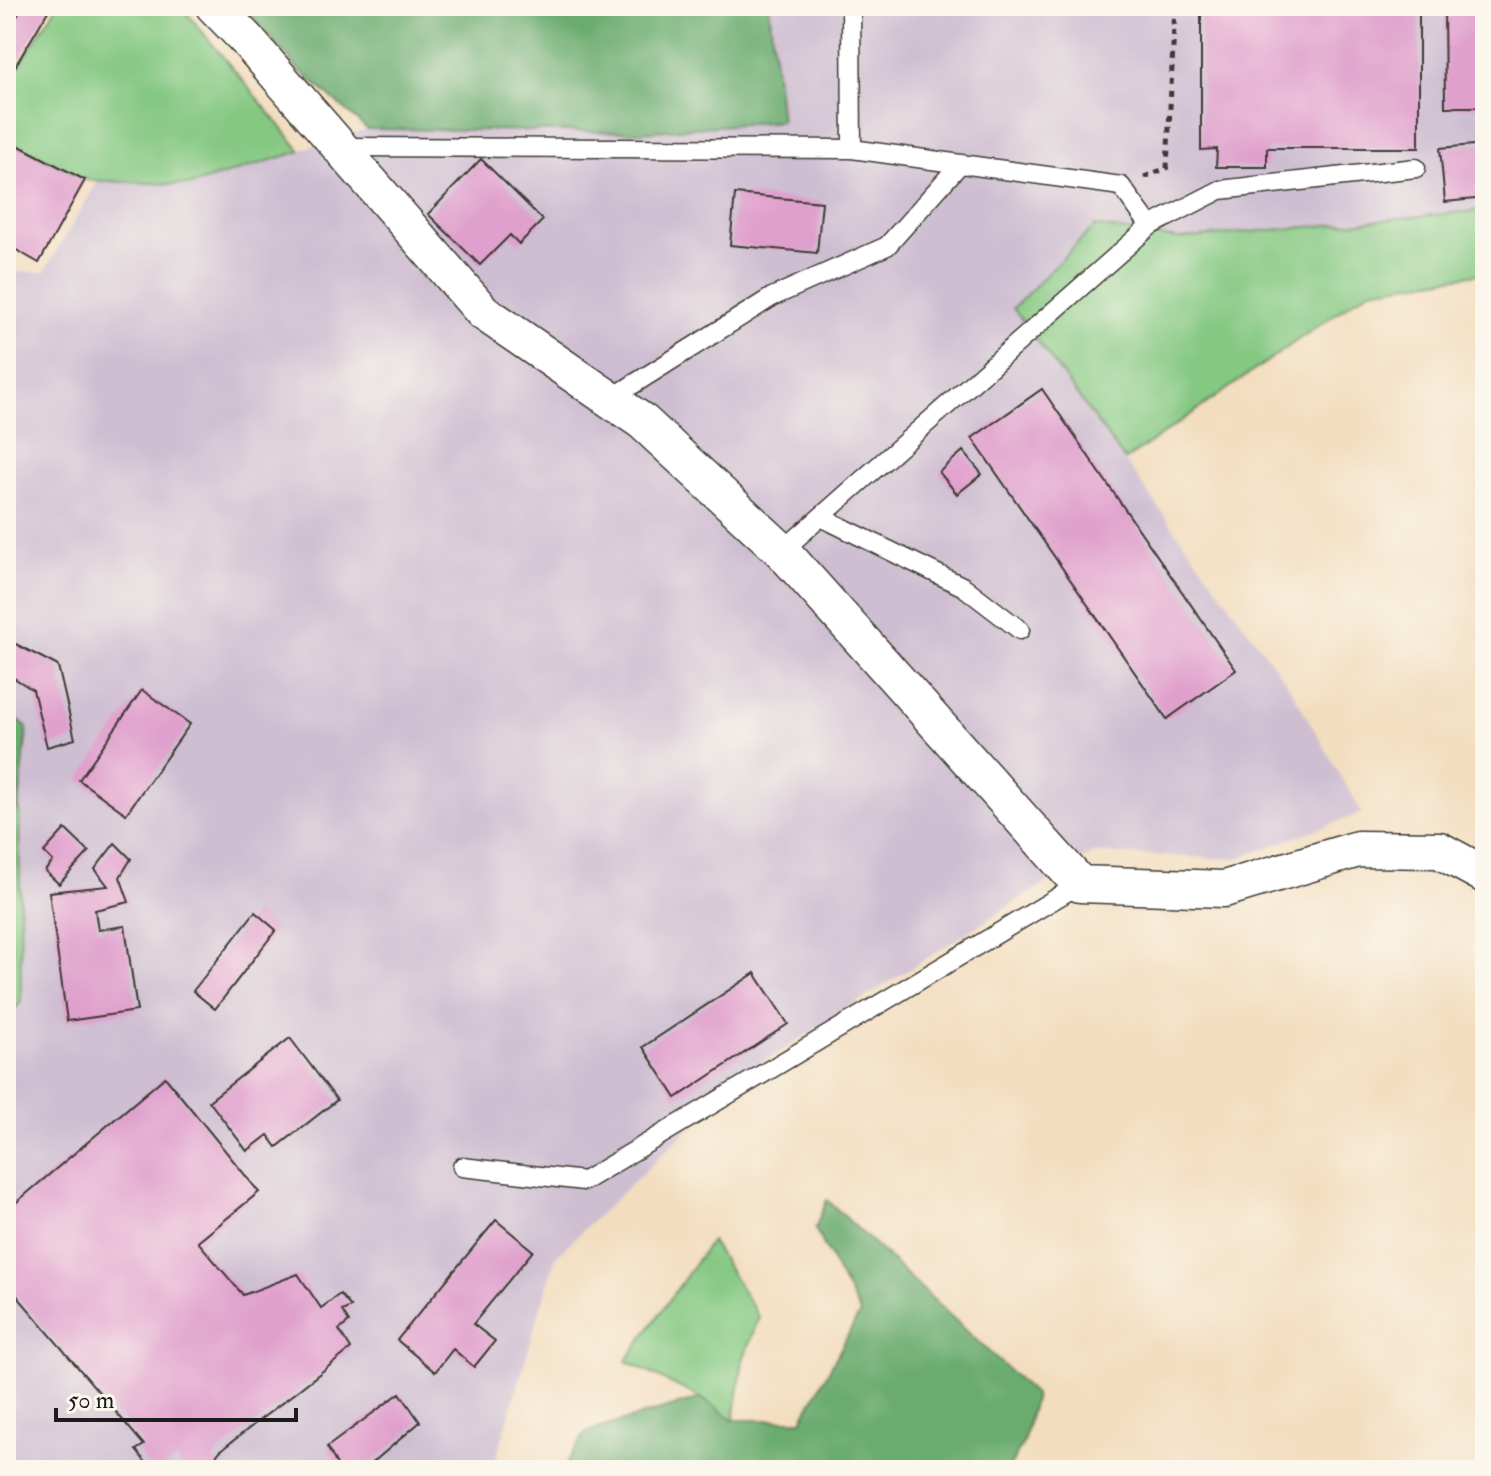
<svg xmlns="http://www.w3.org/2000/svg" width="1491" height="1476" font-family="'IM FELL Double Pica',serif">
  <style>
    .industrial { fill: #cebed1 }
    .green { fill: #84c882; stroke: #50724f; stroke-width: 2 }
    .forest { fill: #6bac70; stroke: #446446; stroke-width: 2 }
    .building { fill: #e0a0cd }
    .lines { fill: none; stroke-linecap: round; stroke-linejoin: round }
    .lane-casing { stroke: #3c3934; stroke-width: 21 }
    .street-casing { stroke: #3c3934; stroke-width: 39 }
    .path { stroke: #3c3934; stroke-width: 5; stroke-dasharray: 6 6; stroke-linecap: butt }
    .lane { stroke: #fff; stroke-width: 18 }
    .street { stroke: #fff; stroke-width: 36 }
  </style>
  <rect width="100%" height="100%" fill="#fbf7ec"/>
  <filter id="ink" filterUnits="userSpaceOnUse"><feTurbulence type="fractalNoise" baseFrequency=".0125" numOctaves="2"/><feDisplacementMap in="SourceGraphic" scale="16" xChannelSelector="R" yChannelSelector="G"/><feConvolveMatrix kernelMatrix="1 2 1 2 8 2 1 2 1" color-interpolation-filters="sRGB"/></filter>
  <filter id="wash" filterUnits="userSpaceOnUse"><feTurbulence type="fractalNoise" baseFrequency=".006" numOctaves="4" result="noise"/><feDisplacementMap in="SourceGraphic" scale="32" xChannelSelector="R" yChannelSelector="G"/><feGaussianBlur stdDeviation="1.8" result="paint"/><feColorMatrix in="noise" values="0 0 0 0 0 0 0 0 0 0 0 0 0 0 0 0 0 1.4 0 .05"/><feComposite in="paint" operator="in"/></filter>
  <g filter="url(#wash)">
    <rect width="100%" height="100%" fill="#f3ddbf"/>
    <path class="industrial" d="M769 6H1485V210L1178 239 1095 226 1013 307 1291 689 1362 813 1236 859 1092 853 748 1072 556 1256 493 1470H6V1019L21 1002 19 805 27 728 6 710V272H44L101 176 191 185 367 129 642 132 780 121Z"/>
    <path class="green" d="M57 6H181L301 151 191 185 85 180 6 139V85Z
      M1485 210V273L1370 290 1125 460 1013 308 1095 226 1178 239Z
      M19 805 21 1002 6 1019V821Z
      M711 1241 759 1317 743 1360 734 1420 701 1398 626 1361Z"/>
    <path class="forest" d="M243 6H769L781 121 642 132 367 129 299 70Z
      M6 710 27 728 19 805 6 821Z
      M827 1200 1035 1395 1023 1443 1008 1470H562L586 1432 701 1398 734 1420H802L860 1313 815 1229Z"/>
    <g id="blocks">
      <path class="building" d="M6 6H14L6 22Z
        M23 6H51L6 82V35Z
        M1201 6H1419V148H1267V167H1216L1217 149 1201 150Z
        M1444 6H1485V107H1445Z
        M6 139 85 180 39 263 6 244Z
        M1485 144V198L1445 202 1440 148Z
        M481 159 543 220 519 244 510 235 480 265 428 214Z
        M735 194 822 202 817 253 730 245Z
        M1042 389 1236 670 1167 719 972 438Z
        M963 451 982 474 957 494 939 472Z
        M6 639 58 666 75 739 47 747 33 690 6 673Z
        M142 690 190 724 126 814 79 780Z
        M65 829 89 852 59 884 45 871 53 861 44 852Z
        M115 843 131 859 120 877 129 902 95 910 98 930 125 926 137 1011 67 1021 49 892 108 886 95 869Z
        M255 912 276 930 215 1009 193 991Z
        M755 973 788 1024 676 1098 643 1047Z
        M290 1038 337 1100 277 1147 268 1135 247 1151 209 1101Z
        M165 1077 259 1192 198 1242 243 1295 298 1274 321 1308 340 1294 351 1307 342 1311 349 1322 339 1330 351 1349 220 1451 214 1459 219 1470H184L176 1458 160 1470H152L136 1450 144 1445 6 1283V1211Z
        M496 1220 533 1251 473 1324 495 1341 474 1367 453 1349 435 1372 397 1340Z
        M400 1393 420 1422 364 1470H340L327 1447Z"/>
    </g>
  </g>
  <g filter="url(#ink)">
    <use href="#blocks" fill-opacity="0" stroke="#3c3934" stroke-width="2"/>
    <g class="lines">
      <defs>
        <path id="lane" d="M851 6 852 149
          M342 147 852 149 1121 186 1150 226 782 551
          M1150 226 1220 190 1416 168
          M610 399 772 297 887 246 960 164
          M821 517 964 587 1020 630
          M462 1167 584 1181 1080 884"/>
        <path id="street" d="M214 6 246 39 483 312 643 422 782 551 1080 884 1224 889 1358 849 1439 850 1485 875"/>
      </defs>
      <use href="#lane" class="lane-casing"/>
      <use href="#street" class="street-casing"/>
      <path class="path" d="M1144 177 1167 168 1175 6"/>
      <use href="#lane" class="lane"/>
      <use href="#street" class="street"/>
    </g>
  </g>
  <rect width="1491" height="1476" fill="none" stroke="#fbf7ec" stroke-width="32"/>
  <path d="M56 1408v12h240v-12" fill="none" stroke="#1c1c1c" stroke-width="4"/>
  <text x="68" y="1408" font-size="24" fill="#1c1c1c" stroke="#fbf7ec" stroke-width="6" paint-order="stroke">50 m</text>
</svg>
